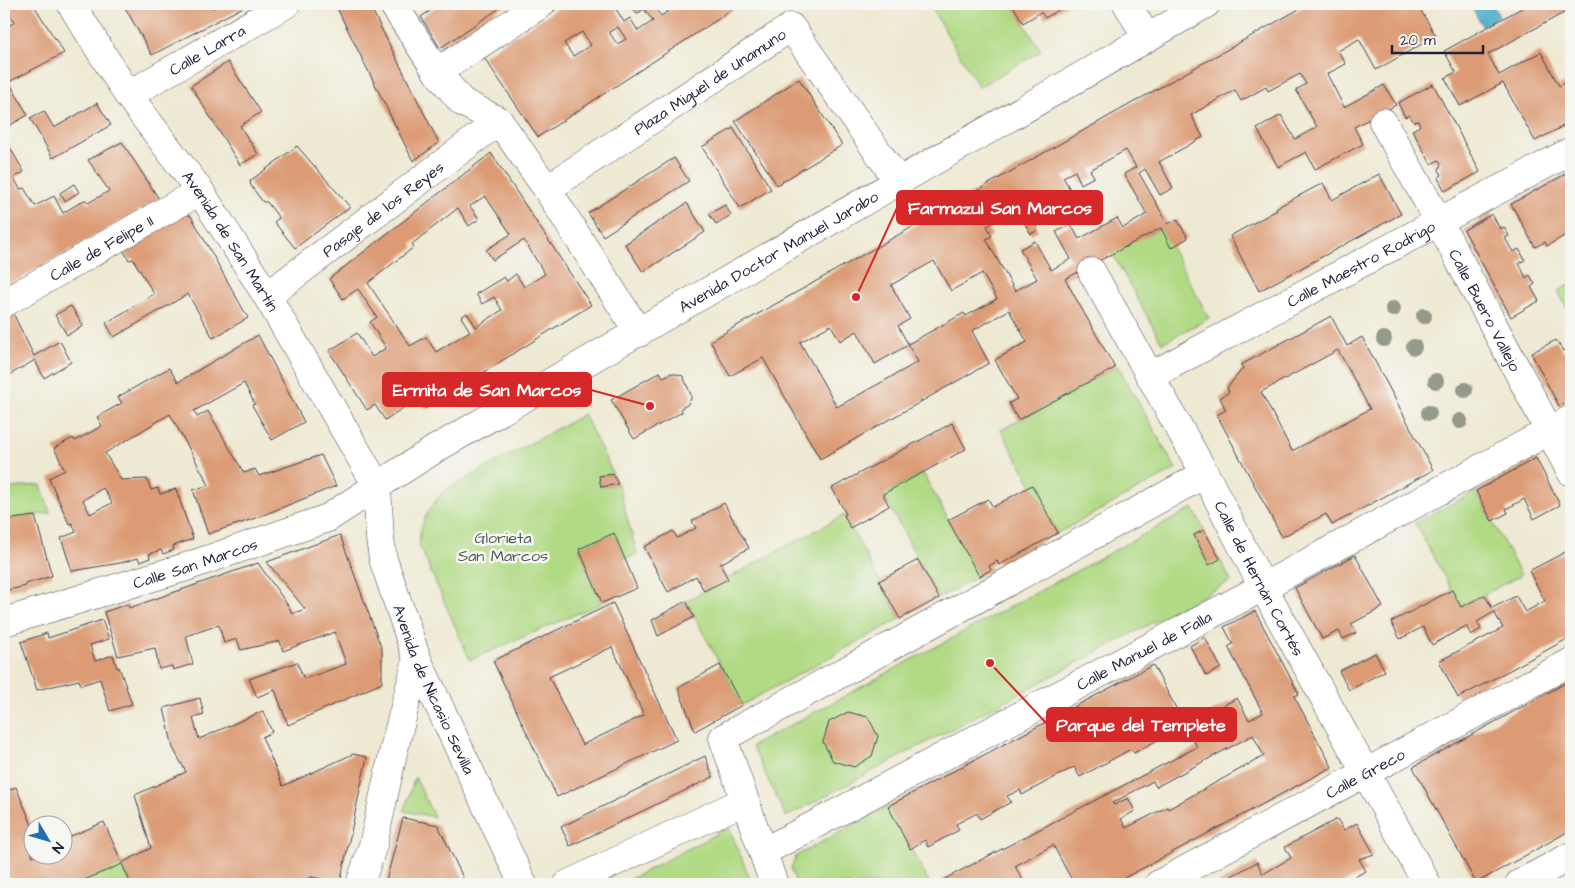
<svg xmlns="http://www.w3.org/2000/svg" width="1575" height="888" font-family="'Architects Daughter',sans-serif">
  <style>
    .green { fill: #b1da85; stroke: #6a7e60 }
    .water { fill: #48acc8; stroke: #356782 }
    .building { fill: #dc9b74; fill-rule: evenodd }
    .lines { fill: none; stroke-linecap: round; stroke-linejoin: round }
    .street-casing { stroke: #414052; stroke-width: 29 }
    .secondary-casing { stroke: #414052; stroke-width: 29 }
    .street { stroke: #fff; stroke-width: 28 }
    .secondary { stroke: #fff; stroke-width: 28 }
    .tree { fill: #959a8b }
    .labels { text-anchor: middle; stroke-width: 5; stroke-linejoin: round; paint-order: stroke }
    .street-label { font-size: 16px; fill: #22223b; stroke: #f6f6f2 }
    .park-label { font-size: 16px; fill: #4d5951; stroke: #f6f6f2 }
    .leader { fill: none; stroke: #d62828; stroke-width: 2 }
    .callout-dot { fill: #d62828; stroke: #f6f6f2; stroke-width: 2 }
    .callout { fill: #d62828; stroke: #d62828; stroke-width: 2 }
    .callout-label { font-size: 18px; text-anchor: middle; font-weight: bold; fill: #fff }
  </style>
  <rect width="100%" height="100%" fill="#f6f6f2"/>
  <filter id="ink" filterUnits="userSpaceOnUse"><feTurbulence type="fractalNoise" baseFrequency=".02" numOctaves="2"/><feDisplacementMap in="SourceGraphic" scale="10" xChannelSelector="R" yChannelSelector="G"/><feConvolveMatrix kernelMatrix="1 2 1 2 8 2 1 2 1" color-interpolation-filters="sRGB"/></filter>
  <filter id="wash" filterUnits="userSpaceOnUse"><feTurbulence type="fractalNoise" baseFrequency=".0096" numOctaves="4" result="noise"/><feDisplacementMap in="SourceGraphic" scale="20" xChannelSelector="R" yChannelSelector="G"/><feGaussianBlur stdDeviation="1.12" result="paint"/><feColorMatrix in="noise" values="0 0 0 0 0 0 0 0 0 0 0 0 0 0 0 0 0 1.4 0 .05"/><feComposite in="paint" operator="in"/></filter>
  <g filter="url(#wash)">
    <rect width="100%" height="100%" fill="#eee9d2"/>
    <path class="green" d="M929 4H1012L1041 51 979 87Z
      M1161 228 1209 318 1162 343 1112 253Z
      M1571 284V315L1558 291Z
      M1118 366 1176 469 1058 533 1001 430Z
      M584 414 613 474 599 476 601 487 618 484 637 554 625 559 614 534 579 548 602 603 470 660 420 547C416 527 432 502 447 489Z
      M923 473 979 576 939 598 883 494Z
      M36 485H41L50 513 4 520V489Z
      M1476 491 1521 575 1461 607 1415 523Z
      M1193 508 1204 530 1194 536 1209 564 1220 559 1231 581 786 817 752 746Z
      M844 515 900 619 742 705 686 601Z
      M415 777 434 817 404 811Z
      M888 806 930 884H796L791 868 796 856Z
      M729 827 752 884H621Z
      M122 864 131 884H75Z"/>
    <path class="water" d="M1470 4H1492L1499 16 1482 26Z"/>
    <g id="blocks">
      <path class="building" d="M4 4H33L64 53 9 82 28 115 5 128 4 125V28L15 22 6 9 4 11Z
        M123 4H209L212 8 219 4H249L152 55Z
        M335 4H369L439 143 413 161Z
        M440 4H506L440 48 421 17Z
        M564 4H624L616 9 624 22 630 18 638 31 653 21 644 9 637 14 630 4H652L661 16 679 4H741L538 137 483 56ZM618 27 626 39 617 44 609 32ZM582 32 591 45 573 56 564 43Z
        M1012 4H1069L1045 18 1041 12 1023 23Z
        M1308 4H1417L1436 36 1376 70 1359 39 1338 51 1346 64 1327 74 1344 107 1384 85 1396 105 1354 127 1363 144 1315 169 1306 152 1278 167 1257 129 1281 115 1295 139 1317 127 1296 90 1306 84 1300 74 1268 91 1266 87 1241 101 1235 90 1191 115 1203 137 1159 162 1173 188 1160 195 1145 169 1139 173 1168 224 1177 219 1188 238 1171 248 1161 228 1065 279 1115 368 1018 420 1009 403 1017 399 995 360 1027 342 1009 310 972 331 989 363 820 459 763 358 730 376 710 341ZM1126 150 1136 167 1124 174 1147 214 1123 228 1117 218 1079 239 1071 224 1056 232 1071 259 1051 270 1035 241 1020 249 1037 279 1015 291 986 239 992 236 987 226 1011 213 1016 222 1022 219 1031 234 1038 230 1034 222 1062 207 1066 215 1077 210 1068 193 1071 191 1063 177 1075 171 1081 184 1094 177 1090 170ZM934 261 951 291 982 273 997 299 966 316 964 313 908 344 898 326 910 319 891 285ZM831 325 840 341 857 331 875 364 908 345 918 362 837 407 800 342Z
        M1529 4H1571V9L1488 54 1499 75 1541 52 1559 86 1571 79V122L1535 141 1503 83 1460 106 1445 78 1456 72 1444 51Z
        M228 62 261 112 240 126 258 154 240 165 191 86Z
        M799 79 842 145 777 185 735 121Z
        M1433 84 1480 172 1445 191 1438 178 1442 175 1439 170 1441 164 1439 160 1431 164 1412 130 1420 126 1418 121 1414 122 1409 115 1405 117 1398 103Z
        M97 103 111 125 53 158 30 118 44 111 54 128Z
        M733 128 771 189 740 208 702 147Z
        M122 142 159 199 4 288V244L7 242 4 236V146L8 144 24 172 14 178 20 189 24 188 35 206 54 196 63 213 84 200H86L88 203 109 191 88 160Z
        M297 146 350 207 295 248 274 222 279 218 267 202H263L251 186 250 181Z
        M491 153 591 305 425 409 418 398 385 420 375 405 367 410 329 351 357 333 372 357 386 348 370 322 377 317 358 289 343 299 329 279ZM485 196 511 234 486 250 493 260 524 240 545 274 524 287 516 274 507 281 504 277 476 294 482 304 494 297 502 310 476 327 467 313 461 317 470 331 436 352 426 337 410 346 368 283 414 247 412 244 458 208 469 226 479 219 470 206Z
        M674 158 689 181 603 236 588 213Z
        M1571 171V232L1547 246 1545 242 1535 247 1511 204Z
        M1379 174 1401 214 1259 291 1230 236 1277 210 1276 208 1323 183 1332 200Z
        M74 184 79 192 65 201 60 193Z
        M687 203 705 232 643 272 625 244Z
        M725 205 731 215 716 224 709 214Z
        M182 213 191 216 248 318 213 338 188 294 114 337 106 323 154 294 133 259 129 260 122 248Z
        M1492 214 1500 229 1504 227 1509 236 1505 238 1513 252 1519 249 1525 260 1519 263 1526 278 1530 275 1535 284 1531 287 1539 301 1511 317 1464 230Z
        M71 306 83 326 67 335 55 315Z
        M12 311 34 356 60 341 71 362 44 378 35 360 4 378V315Z
        M1331 316 1347 346 1362 337 1433 470 1332 525 1326 514 1282 537 1217 415 1226 410 1220 398 1229 392 1227 388 1243 368 1241 365ZM1338 350 1370 409 1292 451 1261 392Z
        M258 335 304 422 272 440 252 405 255 404 244 383 194 411 197 417 208 411 244 473 255 469 259 476 321 455 336 486 253 519 208 534 193 490 209 485 170 414 105 453 121 480 147 479 151 490 158 488 160 494 176 489 193 539 173 546 174 550 163 554 161 550 149 554 150 558 140 562 138 558 120 563 72 571 61 538 76 532 72 523 69 524 49 478 65 470 54 448 73 438 75 441 102 426 97 417 122 403 118 397 169 368 178 382ZM103 488 112 503 90 514 83 500Z
        M1556 340 1563 351 1571 347V399L1559 406 1531 353Z
        M660 372 663 377 672 373 683 376 691 395V399L687 405 681 408 682 412 634 439 611 400Z
        M952 423 966 449 883 494 889 506 850 528 844 515 846 514 832 488Z
        M1536 458 1560 505 1534 519 1524 499 1506 509 1508 513 1492 521 1476 491Z
        M613 474 618 484 601 487 599 476Z
        M1032 485 1058 533 999 565 997 561 989 566 991 570 979 576 948 520 988 499 993 507Z
        M724 503 749 548 720 564 728 579 704 591 696 576 668 592 644 547 673 531 677 538 696 528 692 521Z
        M35 516 52 576 26 584V586L4 591V520Z
        M1204 530 1220 559 1209 565 1194 535Z
        M614 533 637 588 602 603 579 549Z
        M340 535 382 650V683L288 725 275 690 257 697 249 679 297 662 304 679 346 664 335 632 283 651 280 641 241 650 237 639 224 643 219 625 186 636 193 664 173 670 172 666 159 669 155 648 118 656 104 612 128 604 129 608 258 563 289 607 292 614 305 609 267 562Z
        M1571 549V637L1458 698 1439 661 1503 628 1494 612 1477 622 1481 629 1471 635 1466 626 1432 645 1423 627 1400 639 1391 622 1452 590 1461 607 1485 595 1492 608 1516 596 1525 612 1545 601 1529 571Z
        M1355 555 1383 607 1351 624 1356 633 1343 639 1339 631 1322 639 1295 588Z
        M918 560 939 598 900 619 879 581Z
        M686 601 694 617 658 636 652 620Z
        M613 603 677 740 557 797 493 661ZM612 647 644 715 582 745 549 677Z
        M1255 611 1299 694 1294 696 1332 767 1113 884H1074L1053 845 1015 866 1025 884H983L981 880 973 884H935L1197 747 1185 726 1237 698 1249 720 1263 713 1228 647 1233 644 1224 627ZM1253 735 1264 756 1168 809 1167 807 1126 828 1121 819 1135 811 1128 798 1114 805 1112 803 1153 781 1156 787Z
        M102 620 109 639 90 645 95 661 113 655 117 668 119 667 132 704 110 711 100 679 81 685 79 680 37 690 21 642 47 633 48 638Z
        M1205 637 1221 668 1206 676 1190 646Z
        M1375 653 1385 671 1349 690 1339 671Z
        M720 665 742 705 695 731 678 688Z
        M1153 665 1185 725 1134 753 1131 749 1080 777 1074 767 1022 795 1020 790 1007 796 1011 802 980 819 977 813 956 824 959 830 928 847 925 840 910 849 888 806Z
        M1571 680V830L1476 883 1413 767Z
        M200 698 204 715 193 718 199 739 263 711 272 732 262 737 283 786 353 754 367 757 340 883 312 877 296 884H131L122 864 75 884H4V792L16 787 32 825V856H62V840L104 822 122 863 151 848 135 795 186 772 173 748 164 708Z
        M848 712 868 717 878 736 872 756 854 767 833 761 823 742 829 722Z
        M705 756 713 777 570 846 561 827Z
        M403 818 438 825 466 884H385Z
        M1337 819 1344 830 1357 823 1374 854 1359 859 1366 871 1341 884H1217L1257 862 1263 874 1291 858 1285 847Z"/>
    </g>
  </g>
  <g filter="url(#ink)">
    <use href="#blocks" fill-opacity="0" stroke="#414052" stroke-width="1"/>
    <g class="lines">
      <defs>
        <g id="street">
          <path d="M393 4 437 72 462 102 499 121 547 189 639 333"/>
          <path d="M1127 4 1147 38"/>
          <path d="M437 72 541 4"/>
          <path id="s1" d="M128 95 286 4"/>
          <path id="s2" d="M1383 122 1439 222 1571 472"/>
          <path id="s3" d="M547 189 791 27 898 181"/>
          <path id="s4" d="M1092 272 1205 474 1263 587 1427 884"/>
          <path id="s5" d="M267 296 499 121"/>
          <path id="s6" d="M4 303 200 191"/>
          <path id="s7" d="M1150 376 1571 151"/>
          <path id="s8" d="M4 622 186 567 328 518 377 486"/>
          <path id="s9" d="M763 852 1263 587 1571 419"/>
          <path d="M360 884 373 845 394 749 417 659"/>
          <path d="M568 884 744 801"/>
          <path d="M774 884 723 738 1205 474"/>
          <path id="s10" d="M1159 884 1571 662"/>
          <path d="M1519 884 1571 856"/>
        </g>
        <g id="secondary">
          <path id="s11" d="M71 4 128 95 200 191 267 296 377 486 380 539 383 559 417 659 523 884"/>
          <path id="s12" d="M377 486 437 448 1206 4"/>
        </g>
      </defs>
      <use href="#street" class="street-casing"/>
      <use href="#secondary" class="secondary-casing"/>
      <use href="#street" class="street"/>
      <use href="#secondary" class="secondary"/>
    </g>
    <g class="tree">
      <circle cx="1393" cy="309" r="8"/>
      <circle cx="1424" cy="316" r="8"/>
      <circle cx="1384" cy="339" r="8"/>
      <circle cx="1414" cy="347" r="8"/>
      <circle cx="1436" cy="381" r="8"/>
      <circle cx="1465" cy="390" r="8"/>
      <circle cx="1429" cy="413" r="8"/>
      <circle cx="1460" cy="421" r="8"/>
    </g>
  </g>
  <g class="labels">
    <g class="street-label">
      <text dy="6" stroke="none"><textPath href="#s1" startOffset="91">Calle Larra</textPath></text>
      <text dy="6" stroke="none"><textPath href="#s3" startOffset="195">Plaza Miguel de Unamuno</textPath></text>
      <text dy="6" stroke="none"><textPath href="#s5" startOffset="145">Pasaje de los Reyes</textPath></text>
      <text dy="6" stroke="none"><textPath href="#s11" startOffset="286">Avenida de San Martín</textPath></text>
      <text dy="6" stroke="none"><textPath href="#s6" startOffset="112">Calle de Felipe II</textPath></text>
      <text dy="6" stroke="none"><textPath href="#s12" startOffset="465">Avenida Doctor Manuel Jarabo</textPath></text>
      <text dy="6" stroke="none"><textPath href="#s7" startOffset="239">Calle Maestro Rodrigo</textPath></text>
      <text dy="6" stroke="none"><textPath href="#s2" startOffset="214">Calle Buero Vallejo</textPath></text>
      <text dy="6" stroke="none"><textPath href="#s8" startOffset="200">Calle San Marcos</textPath></text>
      <text dy="6" stroke="none"><textPath href="#s4" startOffset="349">Calle de Hernán Cortés</textPath></text>
      <text dy="6" stroke="none"><textPath href="#s9" startOffset="431">Calle Manuel de Falla</textPath></text>
      <text dy="6" stroke="none"><textPath href="#s11" startOffset="785">Avenida de Nicasio Sevilla</textPath></text>
      <text dy="6" stroke="none"><textPath href="#s10" startOffset="234">Calle Greco</textPath></text>
    </g>
    <g class="park-label">
      <text x="503" y="543">Glorieta<tspan x="503" dy="18">San Marcos</tspan></text>
    </g>
  </g>
  <path class="leader" d="M856 297L897 208M650 406L591 390M990 663L1047 724"/>
  <g class="callout-dot">
    <circle cx="856" cy="297" r="5"/>
    <circle cx="650" cy="406" r="5"/>
    <circle cx="990" cy="663" r="5"/>
  </g>
  <g class="callout">
    <rect x="897" y="191" width="205" height="33" rx="5"/>
    <rect x="383" y="373" width="208" height="33" rx="5"/>
    <rect x="1047" y="708" width="189" height="33" rx="5"/>
  </g>
  <g class="callout-label">
    <text x="1000" y="214">Farmazul San Marcos</text>
    <text x="487" y="396">Ermita de San Marcos</text>
    <text x="1141" y="731">Parque del Templete</text>
  </g>
  <rect width="1575" height="888" fill="none" stroke="#f6f6f2" stroke-width="20"/>
  <g transform="translate(48 840) rotate(128)"><circle r="24" fill="#f6f6f2" stroke="#a1a1a9"/>
  <path d="M0-4L9 19L0 12L-9 19Z" fill="#1f6fb2"/>
  <text y="-8" font-size="14" font-weight="bold" text-anchor="middle" fill="#22223b">N</text>
  </g>
  <path d="M1392 45v8h91v-8" fill="none" stroke="#22223b" stroke-width="2.5"/>
  <text x="1400" y="45" font-size="15" fill="#22223b" stroke="#f6f6f2" stroke-width="4" paint-order="stroke">20 m</text>
</svg>
